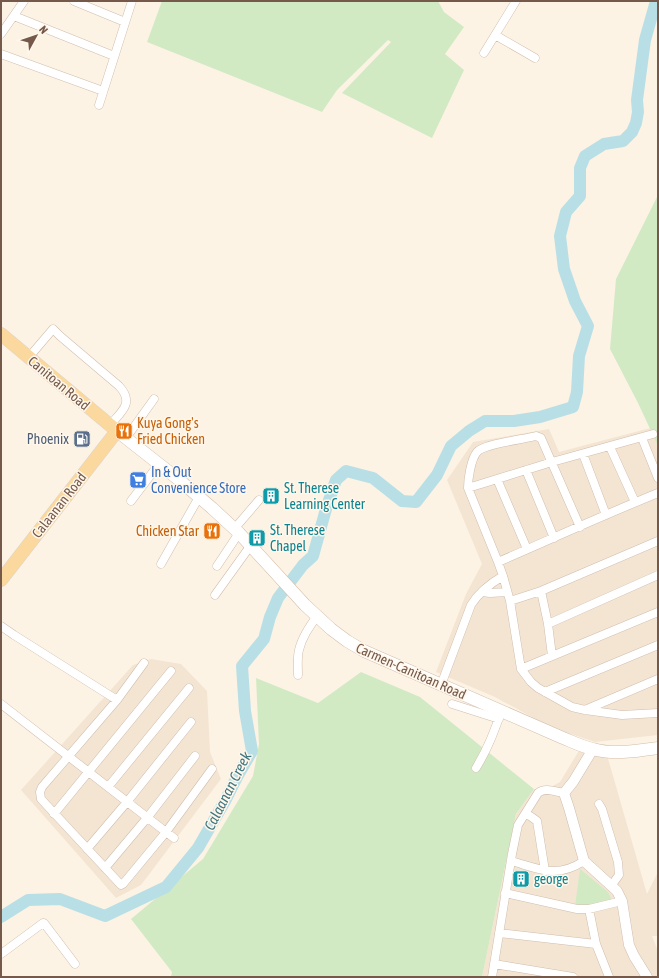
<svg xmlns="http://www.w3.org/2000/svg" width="659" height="978" font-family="'Asap Condensed',sans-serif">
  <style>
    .residential { fill: #f4e5d3 }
    .green { fill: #d2eac3 }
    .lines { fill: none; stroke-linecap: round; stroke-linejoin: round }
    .river { stroke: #b9dfe6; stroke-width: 12 }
    .minor-casing { stroke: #d0bdae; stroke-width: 9 }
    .tertiary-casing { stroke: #d0bdae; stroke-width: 11 }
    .secondary-casing { stroke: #d3bdab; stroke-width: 13 }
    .primary-casing { stroke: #dbd4d0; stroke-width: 14 }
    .minor { stroke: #fff; stroke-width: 8 }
    .tertiary { stroke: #fff; stroke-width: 10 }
    .secondary { stroke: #fff; stroke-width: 12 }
    .primary { stroke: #fbd89d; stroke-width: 13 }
    .labels { text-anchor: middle; stroke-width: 3; stroke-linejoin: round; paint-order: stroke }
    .street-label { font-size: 14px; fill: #75594a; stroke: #fff7eb }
    .food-label { font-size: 14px; fill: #c56008; stroke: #fff7eb; text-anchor: start }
    .service-label { font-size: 14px; fill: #4e5e75; stroke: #fff7eb; text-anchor: end }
    .shop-label { font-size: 14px; fill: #366cbe; stroke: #fff7eb; text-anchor: start }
    .culture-label { font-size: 14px; fill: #0d838f; stroke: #fff7eb; text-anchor: start }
    .water-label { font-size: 15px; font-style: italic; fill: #407781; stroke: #fff7eb }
  </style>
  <rect width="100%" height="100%" fill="#fcf3e4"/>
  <path class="residential" d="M658 426V735L595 742 550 727 495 697 436 672 466 594 482 564 447 480 473 442 549 429 559 452Z
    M151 659 181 664 207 691 210 752 221 779 141 885 116 898 21 790 133 665Z
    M580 749 607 755 647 894 658 872V936H652L658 951V977H482L516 814 534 789 549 788 560 782Z"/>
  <path class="green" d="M162 1H438L444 12 464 27 445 54 464 70 432 138 342 93 391 42 388 40 337 90 322 112 147 42Z
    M658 195V446L638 403 610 349 616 279Z
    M361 672 420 697 534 789 516 814 482 977H171L172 972 131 919 203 859 253 776 259 744 256 678 318 703Z
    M580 869 608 892 612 900 584 906H575Z"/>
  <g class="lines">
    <path class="river" d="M1 917 28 900 60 899 105 916 166 887 198 848 225 801 237 777 252 751 245 711 242 666 264 639 270 617 278 598 303 565 313 556 326 509 336 480 346 471 373 478 402 501 416 502 437 475 451 446 469 431 485 421H514L540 417 573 407 577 392 579 356 588 326 575 301 564 269 560 236 566 212 580 196V168L585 156 604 144 623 141 632 132 636 123 638 112 637 100 645 40 656 1"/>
    <defs>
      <path id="minor" d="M74 1 125 22
        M14 16 114 56
        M1 34 24 1
        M495 35 535 58
        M484 53 516 1
        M1 54 103 91
        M99 105 132 1
        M29 357 53 329 60 336 119 386C135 403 121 412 110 425
        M126 438 154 399
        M642 438 658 478
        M610 447 635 502
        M583 454 606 515
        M526 470 554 538
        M497 479 527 549
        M468 488 552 462 653 434
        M131 501 159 464
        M580 527 541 438 536 436C525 439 483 444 477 452 471 459 468 479 468 488L498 562C551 539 604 515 658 493
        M235 528 259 500
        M498 562 503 576 510 601 521 669 531 682 538 688 572 707 585 710 622 715 658 713
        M161 564 199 497
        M217 566 239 533
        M541 591 548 624 552 656
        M482 592 490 593 507 592
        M215 595 251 545
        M510 601 541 591 658 541
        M548 624 658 575
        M1 626 14 635 117 700
        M144 663 117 700 42 787 40 792 41 799 121 885 123 884 166 832 212 769
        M521 669 658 612
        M298 675C298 667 297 658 299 650 302 637 310 626 317 616
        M441 685 471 605C479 592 491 583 503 576
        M545 692 658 645
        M1 704 166 832 174 838
        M452 704 499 719
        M585 710 658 679
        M476 768C487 750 495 731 501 711
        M108 787 189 688
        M599 804 602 809 618 862 619 875 611 886
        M54 814 171 671
        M525 814 530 816 537 821 545 871
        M87 849 127 802 191 722
        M511 861C540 869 556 879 584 861
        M105 868 147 818 195 756
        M505 893 577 909H589L622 901
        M589 909 596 944 609 977
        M499 933 596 944
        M1 954 43 923H44L75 964
        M494 964 573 977
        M492 977 512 854 518 825 538 793C545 787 556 792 564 793"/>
      <path id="tertiary" d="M593 749 573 782 564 793 569 808 584 861 617 891 622 901 629 945 634 956 647 977"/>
      <path id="secondary" d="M117 431 178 479 212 508 239 533 305 605 331 629 347 641 364 651 563 738C573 742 583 747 593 749 613 755 637 751 658 748"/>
      <path id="primary" d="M1 334 117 431 1 580"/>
    </defs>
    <use href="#minor" class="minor-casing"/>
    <use href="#tertiary" class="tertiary-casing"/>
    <use href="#secondary" class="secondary-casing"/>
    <use href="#primary" class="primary-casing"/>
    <use href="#minor" class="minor"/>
    <use href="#tertiary" class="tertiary"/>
    <use href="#secondary" class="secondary"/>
    <use href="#primary" class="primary"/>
  </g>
  <defs>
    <symbol id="restaurant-square" viewBox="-11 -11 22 22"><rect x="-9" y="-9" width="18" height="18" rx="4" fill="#e8710a" stroke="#fff7eb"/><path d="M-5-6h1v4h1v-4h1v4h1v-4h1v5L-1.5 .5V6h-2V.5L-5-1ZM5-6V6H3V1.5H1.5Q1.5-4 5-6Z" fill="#fff"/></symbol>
    <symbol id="fuel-square" viewBox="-11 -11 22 22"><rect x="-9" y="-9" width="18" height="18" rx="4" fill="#5c6f8a" stroke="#fff7eb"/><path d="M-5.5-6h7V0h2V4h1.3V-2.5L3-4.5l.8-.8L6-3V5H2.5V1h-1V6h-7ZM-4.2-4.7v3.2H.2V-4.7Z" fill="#fff"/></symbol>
    <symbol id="supermarket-square" viewBox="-11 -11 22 22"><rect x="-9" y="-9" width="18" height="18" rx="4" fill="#3f7fe0" stroke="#fff7eb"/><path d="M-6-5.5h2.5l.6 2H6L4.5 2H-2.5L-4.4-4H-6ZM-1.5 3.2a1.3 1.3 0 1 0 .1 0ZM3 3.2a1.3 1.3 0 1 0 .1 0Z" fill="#fff"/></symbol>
    <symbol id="building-square" viewBox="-11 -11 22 22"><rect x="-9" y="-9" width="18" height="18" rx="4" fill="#0f9aa8" stroke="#fff7eb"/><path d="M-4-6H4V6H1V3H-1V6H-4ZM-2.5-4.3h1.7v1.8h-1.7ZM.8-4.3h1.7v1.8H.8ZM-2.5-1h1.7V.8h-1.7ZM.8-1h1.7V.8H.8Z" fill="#fff"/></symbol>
  </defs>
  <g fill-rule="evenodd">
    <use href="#restaurant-square" x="114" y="421" width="20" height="20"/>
    <use href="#fuel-square" x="72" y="429" width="20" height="20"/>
    <use href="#supermarket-square" x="128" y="470" width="20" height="20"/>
    <use href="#building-square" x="261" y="486" width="20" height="20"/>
    <use href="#restaurant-square" x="202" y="521" width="20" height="20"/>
    <use href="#building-square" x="247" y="528" width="20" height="20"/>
    <use href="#building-square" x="511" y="869" width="20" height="20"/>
  </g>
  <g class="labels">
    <g class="street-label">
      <text transform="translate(59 383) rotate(40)" y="5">Canitoan Road</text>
      <text transform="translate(59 505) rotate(-52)" y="5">Calaanan Road</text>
      <text transform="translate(411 671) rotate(24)" y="5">Carmen-Canitoan Road</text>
    </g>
    <g class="food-label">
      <text x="137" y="428">Kuya Gong's<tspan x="137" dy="16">Fried Chicken</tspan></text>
      <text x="199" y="536" text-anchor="end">Chicken Star</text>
    </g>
    <g class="service-label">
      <text x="69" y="444">Phoenix</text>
    </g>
    <g class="shop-label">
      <text x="151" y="477">In &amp; Out<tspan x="151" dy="16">Convenience Store</tspan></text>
    </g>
    <g class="culture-label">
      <text x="284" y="493">St. Therese<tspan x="284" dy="16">Learning Center</tspan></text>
      <text x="270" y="535">St. Therese<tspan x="270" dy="16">Chapel</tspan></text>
      <text x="534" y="884">george</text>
    </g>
    <g class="water-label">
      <text transform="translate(228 791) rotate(-63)" y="5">Calaanan Creek</text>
    </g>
  </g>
  <rect width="659" height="978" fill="none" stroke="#75594a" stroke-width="4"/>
  <g transform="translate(36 36) rotate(50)" stroke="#fff7eb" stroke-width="3" paint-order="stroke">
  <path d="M0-3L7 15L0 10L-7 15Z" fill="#75594a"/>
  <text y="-6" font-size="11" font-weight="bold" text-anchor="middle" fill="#75594a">N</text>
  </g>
</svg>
